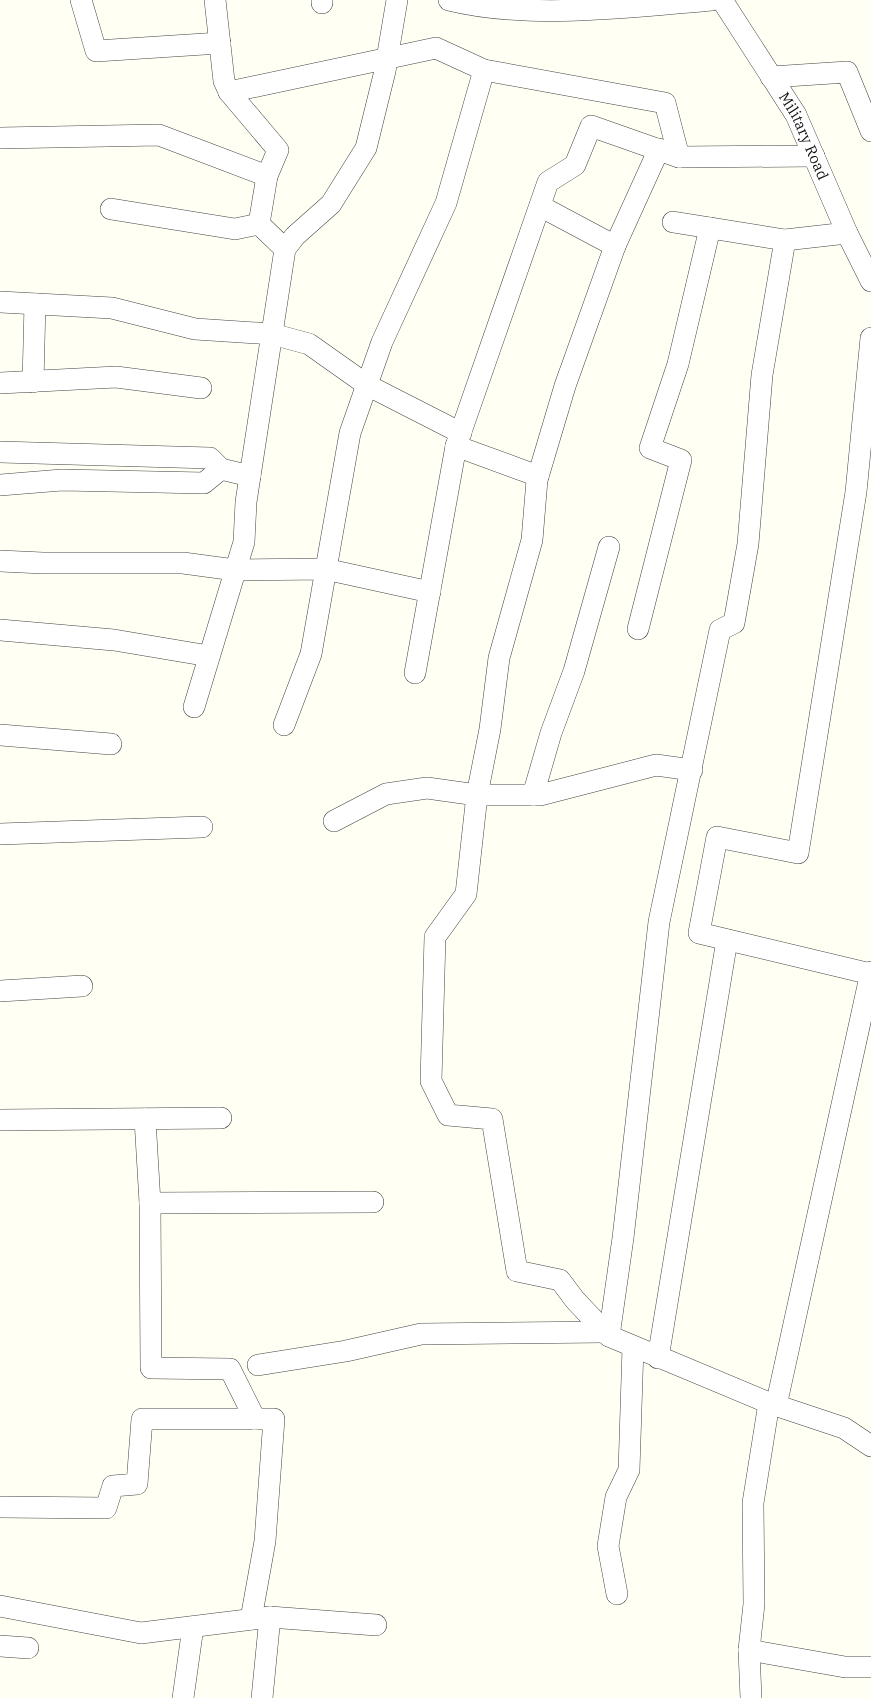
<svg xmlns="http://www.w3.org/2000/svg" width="871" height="1698" font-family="'IBM Plex Serif',serif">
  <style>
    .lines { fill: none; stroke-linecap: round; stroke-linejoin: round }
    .minor-casing { stroke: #434343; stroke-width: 22 }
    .minor { stroke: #fff; stroke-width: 21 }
    .labels { text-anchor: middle; stroke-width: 6; stroke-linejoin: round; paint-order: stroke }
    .street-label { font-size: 15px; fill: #101010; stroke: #fff }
  </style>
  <rect width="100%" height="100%" fill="#fffff3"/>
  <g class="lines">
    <defs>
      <g id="minor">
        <path d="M81 0 96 51 220 43"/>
        <path d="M215 0 224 81 229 92 278 150 267 176 259 224 285 249"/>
        <path d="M449 0C530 20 629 7 712 0"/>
        <path id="s1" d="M722 0 796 115 847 233 871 281"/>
        <path d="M322 3V0"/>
        <path d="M771 77 847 72 871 131"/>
        <path d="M229 92 436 48 484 70 665 103 679 157"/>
        <path d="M0 138 159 135 267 176"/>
        <path d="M659 149 615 246 565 386 537 480 532 540 499 658 490 729 477 795 466 894 435 937 431 1081 448 1115 492 1119 517 1271 560 1280 575 1300 609 1336 769 1403 844 1428 871 1446"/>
        <path d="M540 206 615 246"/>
        <path d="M111 209 235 229 259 224"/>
        <path d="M673 222 785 240 847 233"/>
        <path d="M0 302 112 308 195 329 272 334 309 344 367 385 461 433"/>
        <path d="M33 382 35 304"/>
        <path d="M0 383 116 377 201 388"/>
        <path d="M456 446 538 476"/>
        <path d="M0 452 210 458 221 469 250 476"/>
        <path d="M0 485 62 480 204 483 221 469"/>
        <path d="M0 561 43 563H183L235 570 325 569 430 592"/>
        <path d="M638 629 681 460 650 448 678 364 710 228"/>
        <path d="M0 630 114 640 209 656"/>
        <path d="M415 673 456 446 548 182 575 165 591 126 679 157 814 156"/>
        <path d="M194 707 244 542 246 502 285 249 295 236 331 204 366 148 385 71 397 0"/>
        <path d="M284 725 311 654 350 433 382 342 446 203 484 70"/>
        <path d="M0 735 111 744"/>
        <path d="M533 795 551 733 574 671 609 547"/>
        <path d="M334 821 386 794 427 788 477 795H540L656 765 692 770"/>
        <path d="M0 834 202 827"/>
        <path d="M871 974 699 933 717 837 798 853 856 492 871 338"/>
        <path d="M0 991 82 986"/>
        <path d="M145 1119 150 1203 373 1202"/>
        <path d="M0 1120 221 1118"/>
        <path d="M150 1203 151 1368 230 1369 255 1419"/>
        <path d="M609 1336 623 1238 659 922 720 630 734 623 748 544 762 375 785 240"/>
        <path d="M658 1358 727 940"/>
        <path d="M258 1365 346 1351 421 1334 604 1332"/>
        <path d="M776 1406 871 972"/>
        <path d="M0 1507 106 1508 113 1486 137 1484 142 1419H274L265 1541 251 1619"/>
        <path d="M617 1594 608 1546 616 1497 629 1470 633 1347"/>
        <path d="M0 1606 141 1633 270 1617 376 1625"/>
        <path d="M0 1646 28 1648"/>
        <path d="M749 1650 845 1667H871"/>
        <path d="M183 1698 193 1627"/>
        <path d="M262 1698 270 1617"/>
        <path d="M751 1698 749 1650 754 1604 753 1503 769 1403"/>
      </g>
    </defs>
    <use href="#minor" class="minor-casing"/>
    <use href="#minor" class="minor"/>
  </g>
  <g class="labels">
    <g class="street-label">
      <text dy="5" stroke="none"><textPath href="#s1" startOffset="159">Military Road</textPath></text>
    </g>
  </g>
</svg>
